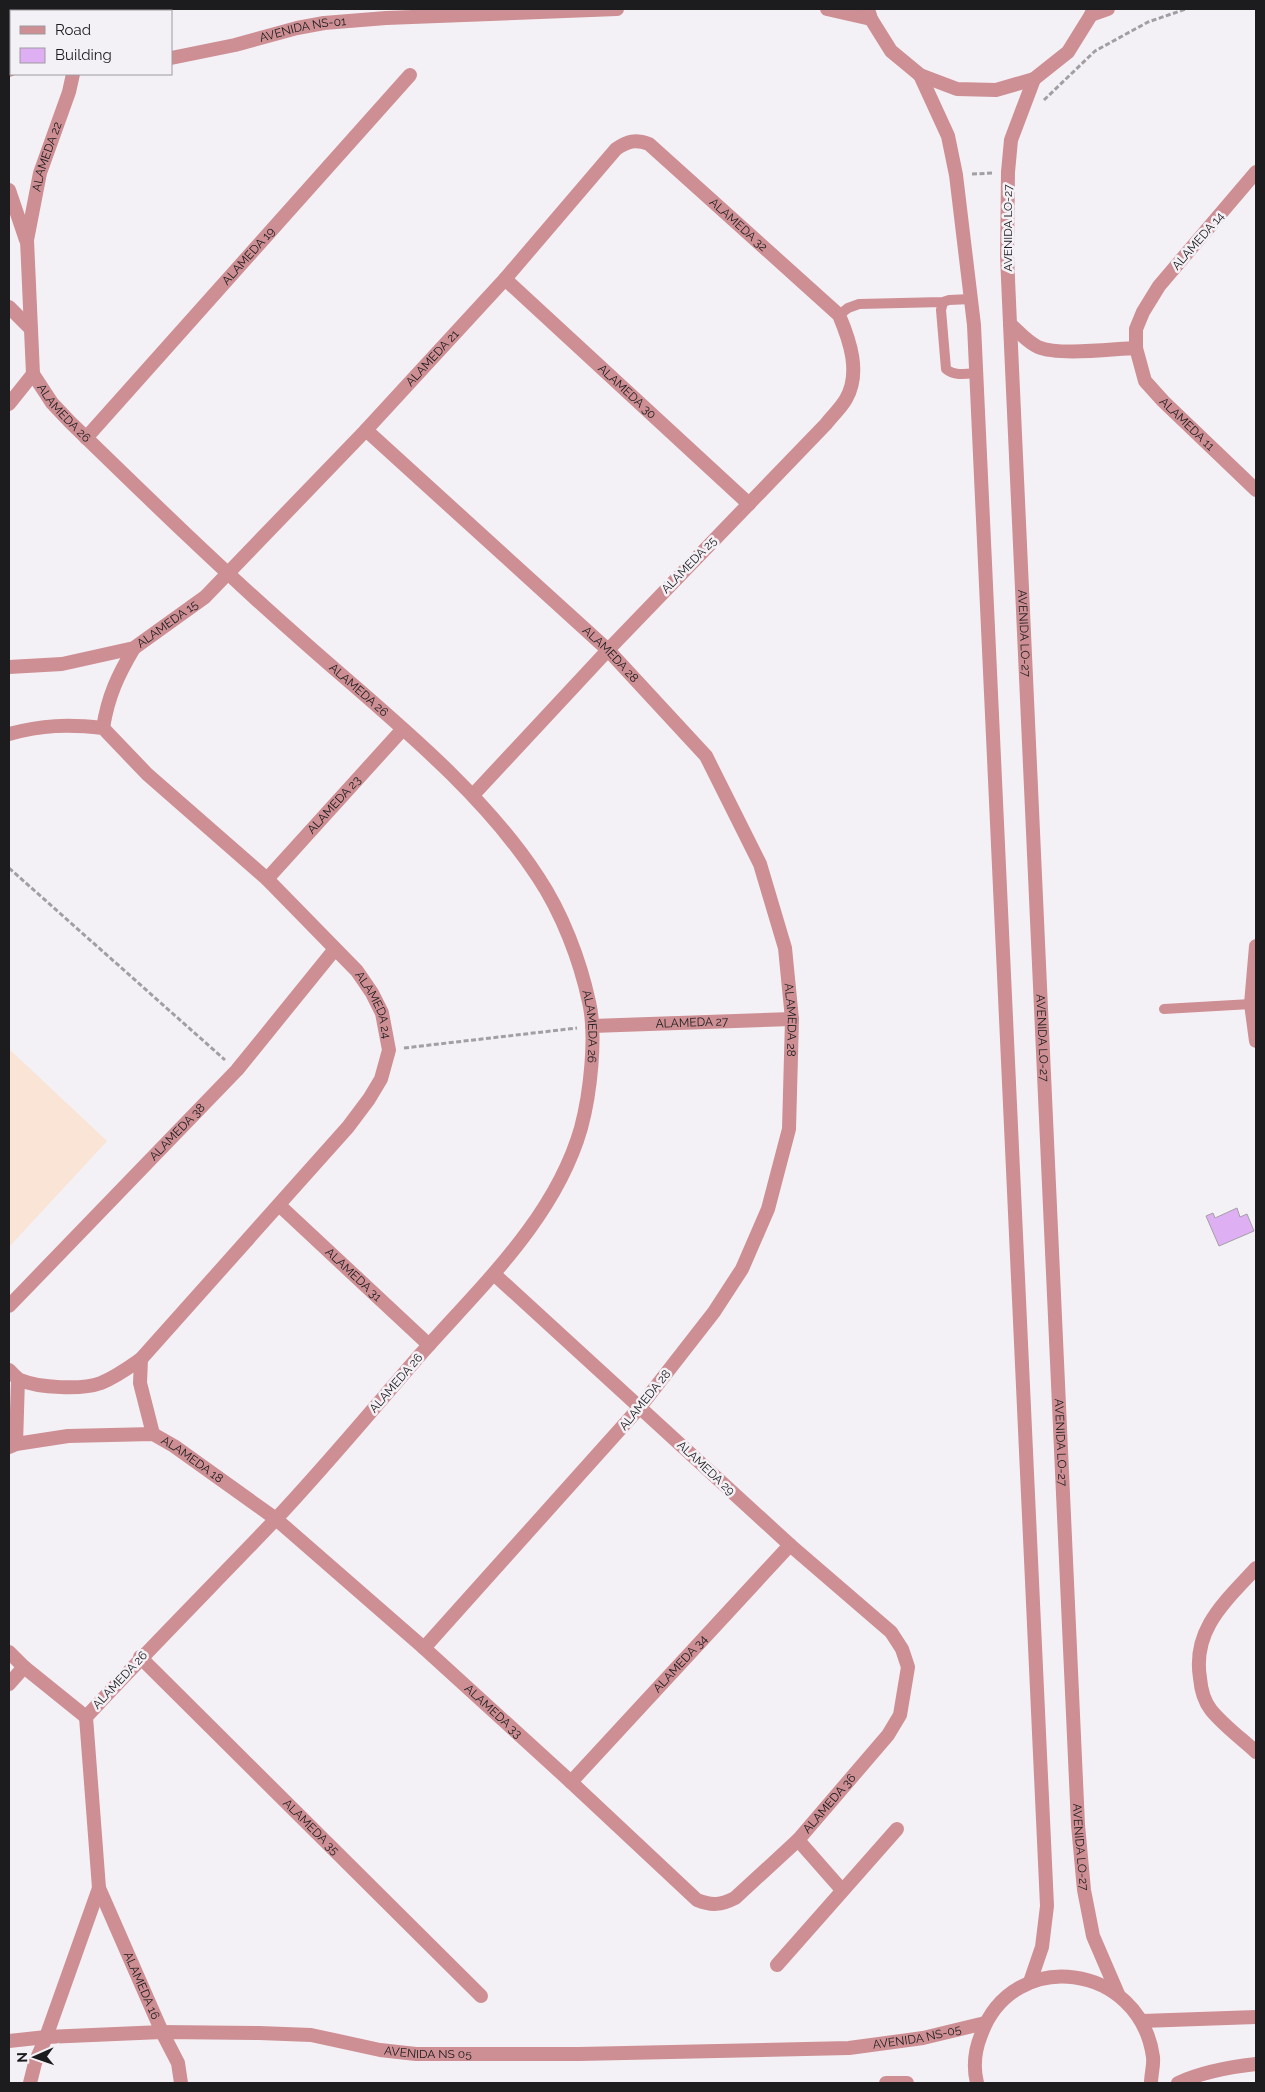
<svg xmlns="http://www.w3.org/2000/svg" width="1265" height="2092" font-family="Raleway,sans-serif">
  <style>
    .education { fill: #f9e4d6 }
    .building { fill: #dfaff3; stroke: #a39fa5 }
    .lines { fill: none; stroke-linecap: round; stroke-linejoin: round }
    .path { stroke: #a19fa3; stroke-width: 3; stroke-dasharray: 5 2.5; stroke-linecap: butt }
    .service { stroke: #cd8f94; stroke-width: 10 }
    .minor { stroke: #cd8f94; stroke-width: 14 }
    .tertiary { stroke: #cd8f94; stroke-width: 14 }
    .labels { text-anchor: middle; stroke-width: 5; stroke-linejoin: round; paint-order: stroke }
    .street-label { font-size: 12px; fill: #1c1b1d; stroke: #f4f1f6 }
  </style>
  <rect width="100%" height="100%" fill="#f4f1f6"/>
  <path class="education" d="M9 1049 107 1141 9 1247Z"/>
  <path class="building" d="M1237 1208 1240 1217 1247 1214 1254 1231 1219 1246 1206 1216 1213 1213 1215 1218Z"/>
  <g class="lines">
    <path class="path" d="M1044 100 1095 51 1148 22 1186 9
      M972 174 993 173
      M9 868 225 1060
      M404 1048 577 1028"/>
    <path class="service" d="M971 299 949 300 943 302 941 310 946 369C954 376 966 374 977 373
      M839 315 848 308 859 304 943 302
      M1164 1009 1251 1004"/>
    <g class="minor">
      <path id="s1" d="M1256 172 1159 286 1143 312 1136 329V348L1145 381 1163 401 1256 490"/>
      <path id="s2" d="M505 279 749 504"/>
      <path d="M9 307 31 329"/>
      <path d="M1010 324C1019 332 1027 342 1038 347 1059 356 1111 349 1136 348"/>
      <path id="s3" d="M366 430 608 650 706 756 760 864 785 948 792 1019 789 1129 768 1209 742 1269 714 1312 640 1407 424 1648"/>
      <path id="s4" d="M86 438 410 75"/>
      <path id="s5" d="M9 667 62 664 134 648 205 597 366 430 505 279 616 149C628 141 635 139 649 144L839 315C850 341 861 373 846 399 841 408 832 416 826 424L608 650 473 795"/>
      <path d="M103 728C108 696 118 675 134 648"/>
      <path id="s6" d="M9 734C42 725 68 724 103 728L147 774 267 879 357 971 372 993 382 1013 389 1050 381 1079 369 1099 348 1127 141 1359C128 1368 116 1377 101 1383 82 1390 39 1388 20 1380 16 1378 12 1373 9 1370"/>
      <path id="s7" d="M267 879 402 730"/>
      <path d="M1256 946 1251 1004 1256 1041"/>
      <path id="s8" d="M592 1026 792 1019"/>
      <path id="s9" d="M279 1205 429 1345"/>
      <path id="s10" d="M9 1306 237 1070 335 949"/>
      <path d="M141 1359 140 1383 153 1434"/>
      <path d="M16 1444 18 1379"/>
      <path id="s11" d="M9 1447 16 1444 68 1436 153 1434 174 1446 276 1519 424 1648 571 1782 697 1900C712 1906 721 1905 735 1898L798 1840 888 1735 900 1715 908 1667 902 1649 891 1632 790 1545 494 1274"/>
      <path d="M1256 1568C1226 1601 1192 1629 1200 1678 1201 1690 1204 1701 1211 1710 1224 1726 1242 1739 1256 1752"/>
      <path id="s12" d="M140 1657 481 1996"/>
      <path d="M9 1684 24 1667"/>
      <path id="s13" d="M571 1782 790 1545"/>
      <path d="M798 1840 842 1890"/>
      <path d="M777 1965 897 1829"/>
    </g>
    <g class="tertiary">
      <path d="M71 9V11"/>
      <path d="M827 9 871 19"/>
      <path d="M868 9 871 19 891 51 920 75 957 89 996 90 1034 79 1068 52 1091 15 1093 9"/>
      <path d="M1091 15 1108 9"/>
      <path id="s14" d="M171 58 235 45 297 28 324 23 386 18 617 9"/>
      <path d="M9 70 11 69"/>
      <path d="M920 75 948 136 956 175 974 325 1047 1906 1042 1947 1030 1982"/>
      <path id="s15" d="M1034 79 1011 140 1008 172 1007 256 1010 324 1078 1825 1084 1890 1093 1936 1118 1994"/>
      <path d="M9 190 26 240"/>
      <path id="s16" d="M33 374 52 403 70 422C147 497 224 572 305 643 385 714 479 787 538 877 562 913 580 960 589 1002 597 1036 590 1095 581 1128 555 1219 480 1287 420 1355 372 1410 325 1467 274 1521 212 1586 148 1650 86 1717"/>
      <path id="s17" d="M33 374 27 240 40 173 69 92 73 74"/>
      <path d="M9 404 33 374"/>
      <path d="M9 1652 24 1667 86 1717"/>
      <path id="s18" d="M86 1717 99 1888 162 2032 178 2063 181 2083"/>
      <path d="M1142 2021 1256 2017"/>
      <path id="s19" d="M9 2041 46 2037 162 2032 259 2033 311 2035 380 2050 416 2054H579L849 2048 923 2038 985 2023"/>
      <path d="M30 2083 35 2063 46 2037 99 1888"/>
      <path d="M886 2083H907"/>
      <path d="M977 2083C973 2067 975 2050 981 2035 1013 1946 1140 1963 1153 2057 1154 2065 1151 2075 1151 2083"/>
      <path d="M1178 2083C1202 2072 1229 2067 1256 2064"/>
    </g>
  </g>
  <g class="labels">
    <g class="street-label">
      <text dy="4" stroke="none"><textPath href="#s14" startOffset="135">AVENIDA NS-01</textPath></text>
      <text dy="4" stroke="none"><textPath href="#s17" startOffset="220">ALAMEDA 22</textPath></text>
      <text dy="4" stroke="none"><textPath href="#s5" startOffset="978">ALAMEDA 32</textPath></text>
      <text transform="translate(1008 228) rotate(-90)" y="4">AVENIDA LO-27</text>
      <text transform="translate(1198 241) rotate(-49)" y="4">ALAMEDA 14</text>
      <text dy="4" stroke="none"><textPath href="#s4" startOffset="244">ALAMEDA 19</textPath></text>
      <text dy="4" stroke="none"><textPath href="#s5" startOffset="544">ALAMEDA 21</textPath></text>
      <text dy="4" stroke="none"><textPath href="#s2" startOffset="166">ALAMEDA 30</textPath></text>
      <text dy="4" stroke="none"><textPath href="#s16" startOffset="50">ALAMEDA 26</textPath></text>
      <text dy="4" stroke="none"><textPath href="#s1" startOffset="312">ALAMEDA 11</textPath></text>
      <text transform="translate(689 565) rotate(-46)" y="4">ALAMEDA 25</text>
      <text dy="4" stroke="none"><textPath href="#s5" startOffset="168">ALAMEDA 15</textPath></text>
      <text dy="4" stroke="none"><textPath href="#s15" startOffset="559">AVENIDA LO-27</textPath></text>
      <text dy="4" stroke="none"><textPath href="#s3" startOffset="332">ALAMEDA 28</textPath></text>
      <text dy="4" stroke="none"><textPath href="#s16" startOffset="455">ALAMEDA 26</textPath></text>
      <text dy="4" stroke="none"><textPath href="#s7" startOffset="100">ALAMEDA 23</textPath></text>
      <text dy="4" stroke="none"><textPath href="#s6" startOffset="485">ALAMEDA 24</textPath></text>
      <text dy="4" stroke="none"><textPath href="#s3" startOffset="752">ALAMEDA 28</textPath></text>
      <text dy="4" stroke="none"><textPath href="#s8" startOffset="100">ALAMEDA 27</textPath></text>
      <text dy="4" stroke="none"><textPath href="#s16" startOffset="875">ALAMEDA 26</textPath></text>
      <text dy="4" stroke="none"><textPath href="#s15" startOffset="964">AVENIDA LO-27</textPath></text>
      <text dy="4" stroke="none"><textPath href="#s10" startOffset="242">ALAMEDA 38</textPath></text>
      <text dy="4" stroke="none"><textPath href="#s9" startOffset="102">ALAMEDA 31</textPath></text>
      <text transform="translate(396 1383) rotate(-49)" y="4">ALAMEDA 26</text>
      <text transform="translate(645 1400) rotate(-51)" y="4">ALAMEDA 28</text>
      <text dy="4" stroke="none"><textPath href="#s15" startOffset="1369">AVENIDA LO-27</textPath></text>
      <text dy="4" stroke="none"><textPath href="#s11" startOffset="192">ALAMEDA 18</textPath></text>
      <text transform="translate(706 1468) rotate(43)" y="4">ALAMEDA 29</text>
      <text dy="4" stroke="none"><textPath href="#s13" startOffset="161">ALAMEDA 34</textPath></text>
      <text transform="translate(120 1680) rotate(-47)" y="4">ALAMEDA 26</text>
      <text dy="4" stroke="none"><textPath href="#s11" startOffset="585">ALAMEDA 33</textPath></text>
      <text dy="4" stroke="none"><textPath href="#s11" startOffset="1036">ALAMEDA 36</textPath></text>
      <text dy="4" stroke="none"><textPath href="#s12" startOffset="241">ALAMEDA 35</textPath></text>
      <text dy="4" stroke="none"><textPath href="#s15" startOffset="1774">AVENIDA LO-27</textPath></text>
      <text dy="4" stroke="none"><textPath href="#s18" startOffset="278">ALAMEDA 16</textPath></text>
      <text dy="4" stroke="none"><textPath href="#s19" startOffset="911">AVENIDA NS-05</textPath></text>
      <text dy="4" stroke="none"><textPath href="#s19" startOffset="421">AVENIDA NS 05</textPath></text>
    </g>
  </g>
  <rect width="1265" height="2092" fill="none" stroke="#1c1b1d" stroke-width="20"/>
  <rect x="10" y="10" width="162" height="65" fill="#f4f1f6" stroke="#9e9b9f"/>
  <rect x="20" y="26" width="25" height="8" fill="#cd8f94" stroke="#9e9b9f"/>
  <text x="55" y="35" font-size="15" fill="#1c1b1d">Road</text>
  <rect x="20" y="48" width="25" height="15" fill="#dfaff3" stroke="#9e9b9f"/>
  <text x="55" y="60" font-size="15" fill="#1c1b1d">Building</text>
  <g transform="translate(35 2057) rotate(268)" stroke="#f4f1f6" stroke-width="4" paint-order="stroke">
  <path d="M0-4L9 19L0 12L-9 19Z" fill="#1c1b1d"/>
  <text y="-8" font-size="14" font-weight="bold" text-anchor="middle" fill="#1c1b1d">N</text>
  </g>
</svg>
